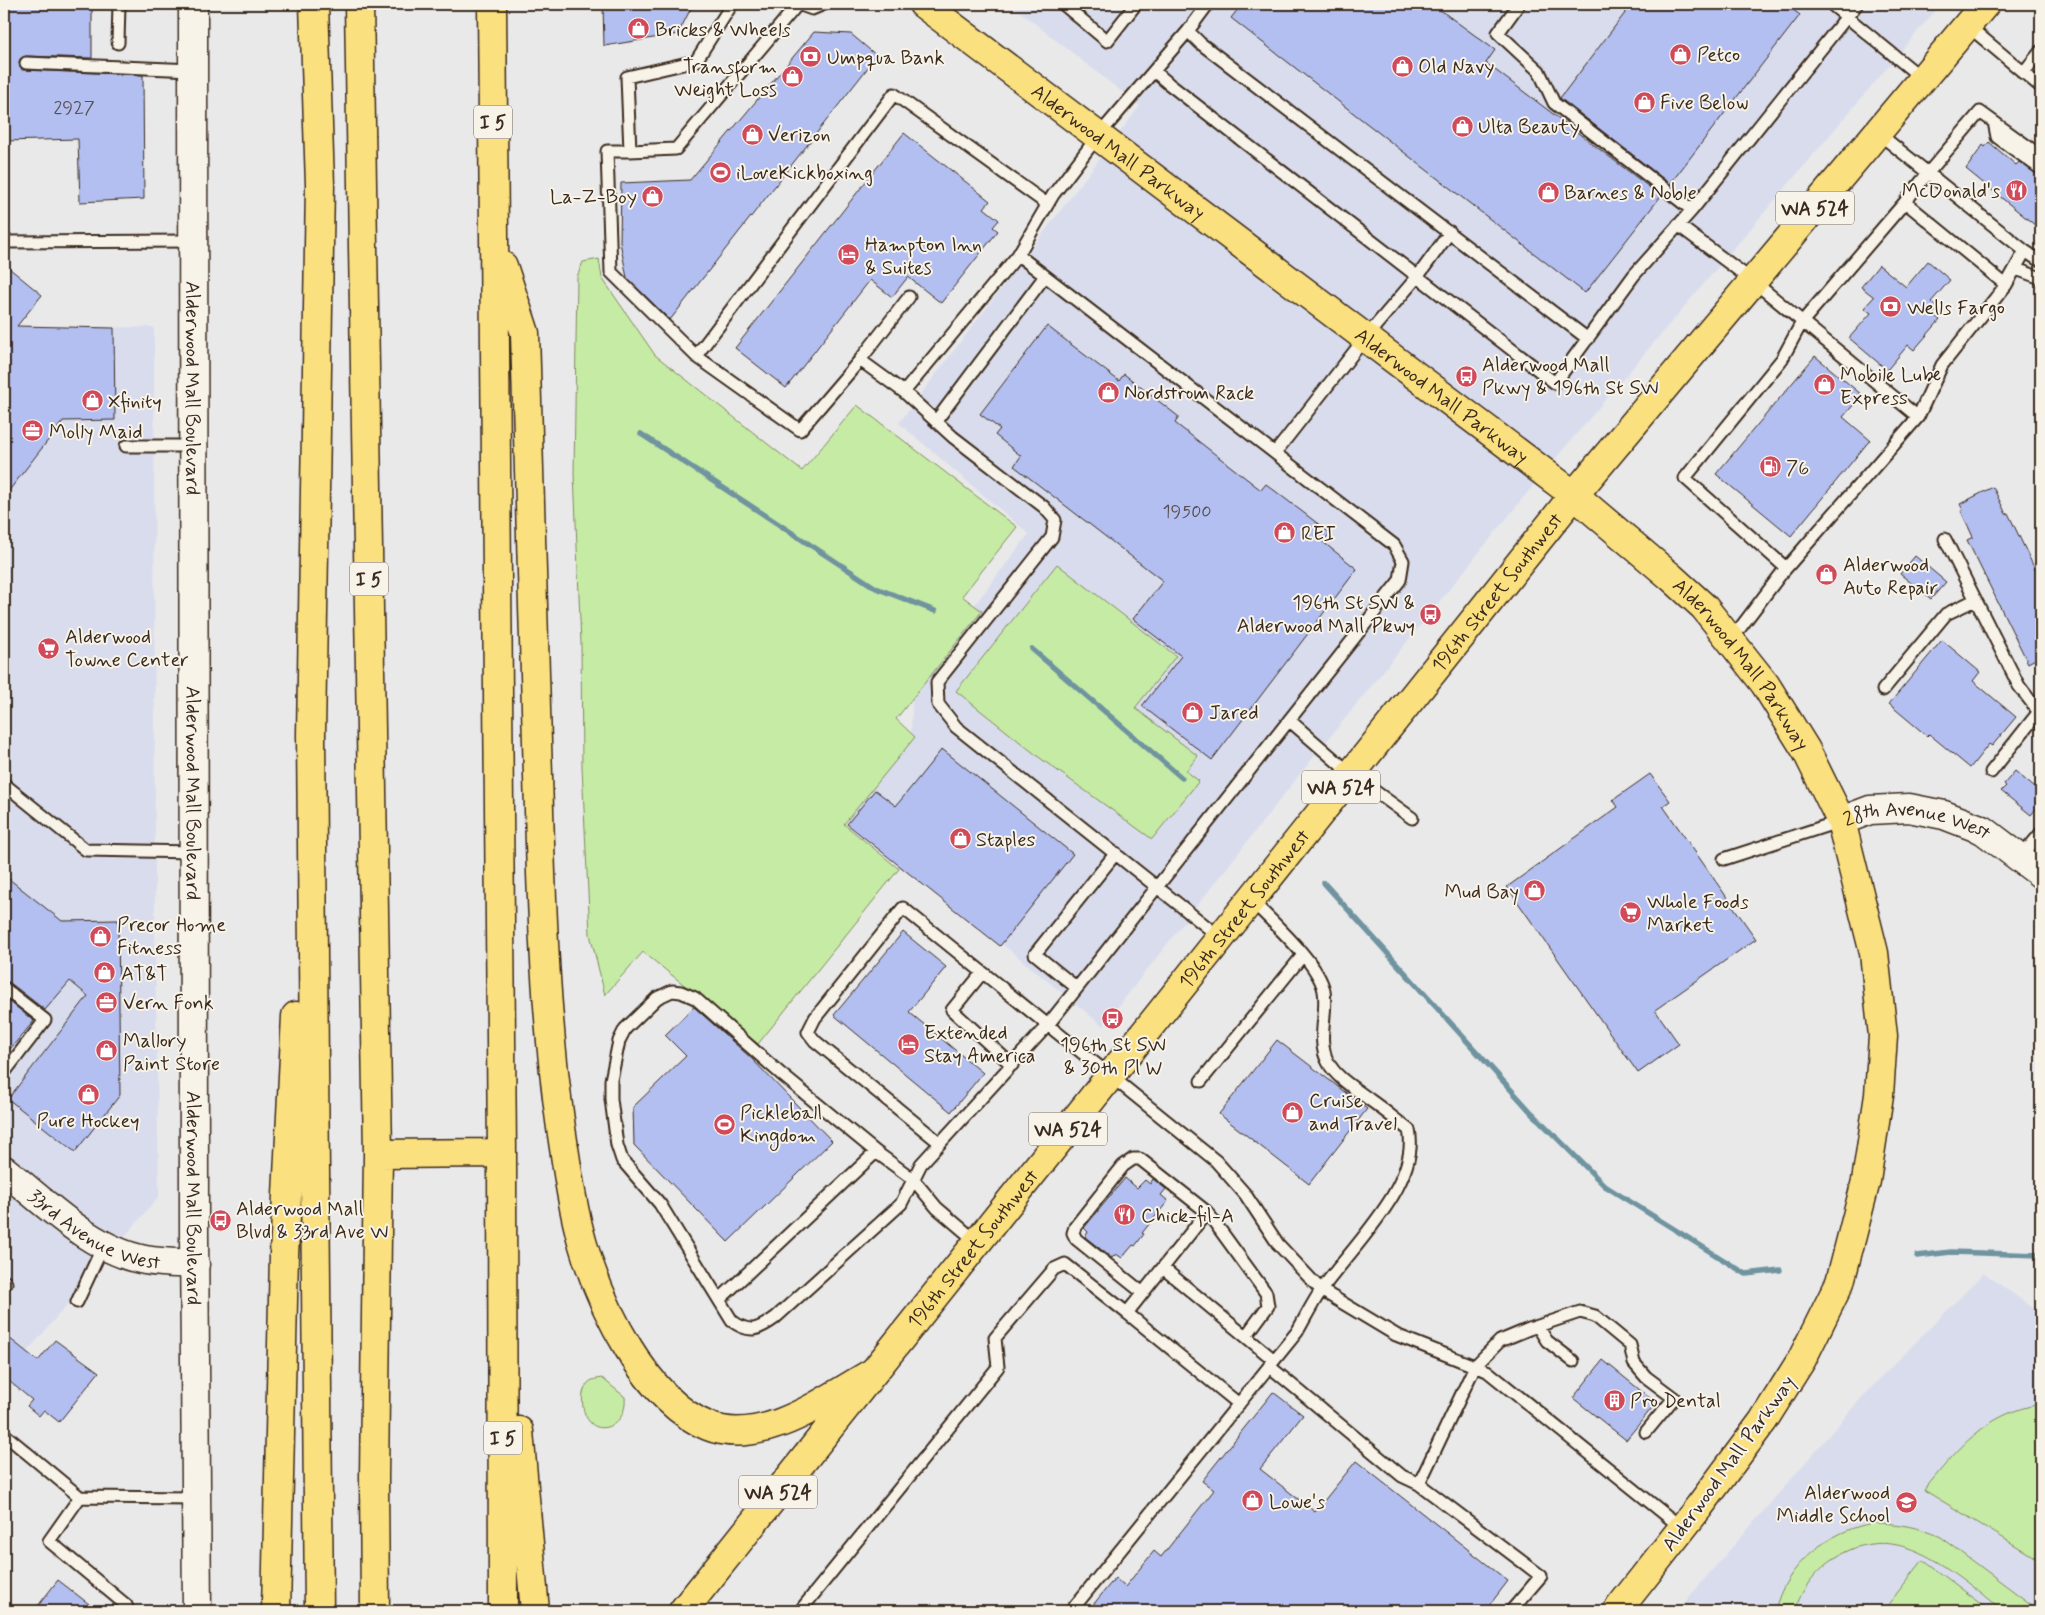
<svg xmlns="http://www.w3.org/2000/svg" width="2045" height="1615" font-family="Mynerve,sans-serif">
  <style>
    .built { fill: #d8dcec }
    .green { fill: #c6eba4; stroke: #808a61 }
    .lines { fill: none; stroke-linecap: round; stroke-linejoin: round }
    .stream { stroke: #70949f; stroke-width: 5.5 }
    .building { fill: #b2bff0; stroke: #3b2a1e }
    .service-casing { stroke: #3b2a1e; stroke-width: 15 }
    .tertiary-casing { stroke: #3b2a1e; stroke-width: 31 }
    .secondary-casing { stroke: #3b2a1e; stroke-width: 31 }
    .primary-casing { stroke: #3b2a1e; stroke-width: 31 }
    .motorway-casing { stroke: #3b2a1e; stroke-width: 31 }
    .service { stroke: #f7f3e8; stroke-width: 11 }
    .tertiary { stroke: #f7f3e8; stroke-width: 28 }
    .secondary { stroke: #f7f3e8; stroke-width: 28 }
    .primary { stroke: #fbe080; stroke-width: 28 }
    .motorway { stroke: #fbe080; stroke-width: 28 }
    .labels { text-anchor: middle; stroke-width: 4; stroke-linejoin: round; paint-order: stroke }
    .number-label { font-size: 18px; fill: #594f52 }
    .shield { fill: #f7f3e8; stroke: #73665b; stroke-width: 1 }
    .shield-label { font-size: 19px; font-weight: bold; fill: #3b2a1e }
    .poi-label { font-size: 20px; fill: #3b2a1e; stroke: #f7f3e8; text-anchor: start }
    .street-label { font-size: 20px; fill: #3b2a1e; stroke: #f7f3e8 }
  </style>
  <rect width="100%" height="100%" fill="#e9e9ea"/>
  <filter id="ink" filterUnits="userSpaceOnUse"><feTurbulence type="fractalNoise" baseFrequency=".02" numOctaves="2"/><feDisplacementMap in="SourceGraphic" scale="10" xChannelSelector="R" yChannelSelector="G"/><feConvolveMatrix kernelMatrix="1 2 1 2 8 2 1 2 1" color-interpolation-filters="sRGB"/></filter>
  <g filter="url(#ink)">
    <path class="built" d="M1010 4H1941L1544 472 1296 779 1103 1026 847 818 911 735 913 686 1029 534 899 423 1140 106Z
      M154 327 155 945 159 1196 4 1379V373L39 329Z
      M1984 1273 2041 1314V1611H1677L1864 1395Z"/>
    <path class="green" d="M599 259 602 278 655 355 802 471 857 405 1017 527 962 596 982 611 896 719 915 737 844 824 899 869 758 1044 643 952 605 995 590 934 582 767 581 644 574 473 577 277 583 262Z
      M1057 564 1176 656 1135 708 1198 756 1186 771 1199 781 1152 839 1040 758 956 691Z
      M602 1378 625 1397C626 1407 623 1418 614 1424 585 1441 575 1396 588 1383 591 1379 598 1379 602 1378Z
      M2041 1404V1561L1924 1490C1958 1449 1985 1413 2041 1404Z
      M1873 1523C1898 1523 1919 1527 1941 1537L2040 1611C2031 1611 2009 1614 2002 1610 1994 1605 1986 1597 1978 1591 1936 1559 1892 1524 1838 1556 1818 1567 1801 1589 1795 1611H1775C1785 1565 1828 1531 1873 1523Z
      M1923 1560 1991 1611H1883Z"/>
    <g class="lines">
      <path class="stream" d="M641 434 876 588 935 611
        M1032 649 1182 778
        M1324 883 1531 1112 1605 1186 1746 1274 1780 1270
        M1917 1256 1951 1252 2041 1255"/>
    </g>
    <path class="building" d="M4 4H92V58L26 56 20 59 19 62 22 70 143 75 144 199 80 202 78 139 4 141Z
      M603 4H693L678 34 604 46Z
      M1242 4H1432L1495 50 1486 63 1661 196 1585 293 1231 18Z
      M1632 4H1785L1800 15 1670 184 1560 98Z
      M814 32 851 34 877 56 670 320 627 278 620 242 621 183 690 180Z
      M904 133 990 201 984 208 999 220 993 227 998 231 941 303 908 277 892 297 870 280 786 388 735 348Z
      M1989 142 2016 165 2019 162 2041 177V230L1966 169 1983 145 1985 147Z
      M1928 261 1950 280 1931 302 1938 308 1933 314 1940 320 1914 350 1908 345 1887 370 1849 338 1871 313 1864 308 1874 297 1861 287 1879 265 1906 287Z
      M4 264 42 295 17 326 114 328 115 420 63 421 4 497Z
      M1047 326 1119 381 1124 374 1179 417 1175 423 1261 490 1266 484 1330 533 1323 542 1357 569 1212 760 1142 706 1181 656 1133 619 1163 581 1014 466 1021 456 995 435 1000 429 980 414Z
      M1815 356 1862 395 1843 417 1870 440 1791 536 1716 474Z
      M1993 487 2006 514 2008 513 2041 582V656L2028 663 1967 540 1973 537 1961 511 1963 510 1960 504Z
      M1915 556 1946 582 1931 599 1900 574Z
      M1942 640 1980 672 1973 681 2016 717 1992 746 1989 744 1970 768 1929 734 1927 736 1889 704Z
      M942 749 1073 854 1000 946 847 824 875 790 896 806Z
      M2015 771 2041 793V803L2031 815 2001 791 2006 786 2004 784Z
      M1650 774 1670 801 1663 806 1756 939 1655 1010 1679 1044 1638 1073 1507 887 1618 807 1613 800Z
      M4 875 62 921 118 920 120 1095 75 1152 8 1099 88 996 70 981 45 1010 9 982 4 981Z
      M903 932 946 967 909 1012 983 1073 951 1112 834 1015Z
      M4 997 34 1021 4 1056Z
      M694 1007 751 1058 832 1141 728 1242 634 1145 633 1107 686 1056 665 1035Z
      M1277 1040 1367 1109 1309 1184 1219 1114Z
      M1125 1178 1137 1188 1145 1180 1150 1184 1153 1179 1166 1189 1161 1195 1168 1201 1142 1233 1144 1234 1135 1246 1133 1245 1122 1258 1116 1254 1112 1258 1085 1237 1088 1232 1084 1228Z
      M4 1334 38 1361 55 1340 99 1372 59 1422 44 1410 39 1416 27 1406 32 1400 4 1377Z
      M1603 1360 1656 1403 1626 1440 1573 1398Z
      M1273 1392 1303 1415 1260 1469 1315 1512 1356 1461 1508 1581 1485 1611H1088L1115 1578 1125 1587 1154 1551 1161 1557 1214 1490 1202 1481Z
      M58 1580 98 1611H34Z"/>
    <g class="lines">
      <defs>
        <path id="service" d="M732 4 696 61 627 77 630 151 676 149 798 4 812 9 824 4
          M1063 4 1107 41 1136 4
          M1519 4 1498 33 1539 71 1554 103 1692 210
          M1831 4 1923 79
          M1967 25 2041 87
          M1188 31 1200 43 1588 339
          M118 43 119 4
          M26 63 193 70
          M1154 71 1169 84 1555 383 1634 275 1692 210 1857 4
          M2023 73 2041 51
          M1994 122 1997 137 2041 169
          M1878 133 1928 173 1980 112 2041 156
          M630 151H607L611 272 696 356 894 94 1047 204
          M1905 202 2006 285
          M1678 225 1753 281 1918 417 1781 574 1731 640
          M4 242 193 241
          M2016 269 2041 278
          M696 356 800 430 860 360 904 392 953 437 1044 507 1055 520 1052 537 937 682 938 704 956 727 1221 938
          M860 360 909 297
          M904 392 1018 255 1053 195 1098 136 1188 31 1208 4
          M1918 417 1942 365 2006 285 2025 251
          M936 421 1045 276
          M126 446H193
          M1275 453 1365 338 1418 276 1450 232
          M1945 539 2019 686 2041 715
          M1786 568 1685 478 1782 359 1802 322 1905 202 1928 173 2025 251 2037 259 2041 256
          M1883 690 1946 614 1975 600
          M1289 720 1351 774 1412 818
          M1991 772 2038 713
          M4 784 86 850 194 852
          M2020 858 2041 833
          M1724 859 1841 821
          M982 973 952 1010 1012 1065
          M4 988 45 1020 4 1073
          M1077 988 1035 954 1116 853
          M1201 1081 1303 955
          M940 1143 815 1041 808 1032 815 1018 903 908 1216 1161 1245 1194 1278 1244 1321 1290 1396 1335 1487 1371 1682 1528
          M876 1152 781 1074 695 998 681 992 672 991 657 998 625 1029 619 1041 611 1080V1099L617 1145 622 1160 660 1204 732 1321C750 1334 758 1330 775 1318L901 1204 921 1164 1047 1026 1400 580 1403 561 1394 545 1018 255
          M1207 1212 1127 1313 1239 1404
          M1163 1268 1274 1360
          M4 1281 6 1283
          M1143 1293 1076 1239 1073 1233 1075 1227 1123 1166 1133 1159H1140L1207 1212 1266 1293 1268 1306 1246 1336
          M719 1300 876 1152 913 1179 937 1208 977 1242
          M77 1302 104 1244
          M1538 1327 1547 1341 1573 1361
          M1269 1366 1402 1476 1419 1484
          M4 1434 80 1497 196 1498
          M80 1497 49 1541 126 1605 128 1611
          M800 1611 998 1367 995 1338 1054 1269 1065 1264 1127 1313
          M1071 1611 1297 1332C1305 1318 1313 1302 1322 1289 1351 1248 1421 1183 1409 1130 1396 1120 1383 1109 1370 1100 1356 1089 1336 1078 1328 1062 1316 1040 1328 1014 1324 991 1319 963 1271 921 1251 900
          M1511 1611 1541 1576 1419 1484 1475 1366 1500 1341 1529 1329 1580 1312 1595 1316 1630 1345 1634 1363 1646 1377 1674 1398 1646 1432"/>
        <g id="tertiary">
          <path id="s1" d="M1841 821 1870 810 1909 808 1944 815 1983 830 2041 874"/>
          <path id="s2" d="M4 1170C46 1203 91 1250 145 1260 162 1263 179 1263 195 1264"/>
        </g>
        <g id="secondary">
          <path id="s3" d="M193 4 194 1235 197 1611"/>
        </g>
        <g id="primary">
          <path id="s4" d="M923 4 1574 495 1671 577 1704 607 1765 684 1806 750 1841 821 1874 953 1883 1036 1879 1095 1866 1181 1840 1282 1802 1359 1763 1421 1699 1507 1617 1611"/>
          <path id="s5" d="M683 1611 1574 495 1985 4"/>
        </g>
        <path id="motorway" d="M314 4 320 185 311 735 319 1611
          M359 4 378 1154 374 1477 375 1611
          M492 4 502 1153 503 1611
          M503 266 525 333C530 492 535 651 539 810 542 917 546 1023 561 1128 567 1167 572 1207 583 1245 601 1306 646 1401 708 1426 762 1448 826 1399 872 1373
          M378 1154 502 1153
          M519 1431 535 1611
          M276 1611 284 1255 296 1016"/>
      </defs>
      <use href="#service" class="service-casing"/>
      <use href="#tertiary" class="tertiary-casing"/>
      <use href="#secondary" class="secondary-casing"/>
      <use href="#primary" class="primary-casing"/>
      <use href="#motorway" class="motorway-casing"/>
      <use href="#service" class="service"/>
      <use href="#tertiary" class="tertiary"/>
      <use href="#secondary" class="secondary"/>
      <use href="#primary" class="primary"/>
      <use href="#motorway" class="motorway"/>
    </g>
  </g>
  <defs>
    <symbol id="shop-disc" viewBox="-11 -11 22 22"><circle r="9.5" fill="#d1495b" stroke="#f7f3e8"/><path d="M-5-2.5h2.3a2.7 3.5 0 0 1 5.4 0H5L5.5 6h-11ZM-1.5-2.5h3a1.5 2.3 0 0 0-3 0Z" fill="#fff"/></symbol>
    <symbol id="bank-disc" viewBox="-11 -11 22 22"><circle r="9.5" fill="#d1495b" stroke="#f7f3e8"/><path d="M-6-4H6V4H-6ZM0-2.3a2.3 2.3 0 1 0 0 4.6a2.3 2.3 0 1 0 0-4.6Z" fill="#fff"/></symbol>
    <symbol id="stadium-disc" viewBox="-11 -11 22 22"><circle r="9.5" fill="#d1495b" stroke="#f7f3e8"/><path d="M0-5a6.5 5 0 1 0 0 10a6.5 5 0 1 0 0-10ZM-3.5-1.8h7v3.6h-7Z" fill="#fff"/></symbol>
    <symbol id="restaurant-disc" viewBox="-11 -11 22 22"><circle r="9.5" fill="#d1495b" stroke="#f7f3e8"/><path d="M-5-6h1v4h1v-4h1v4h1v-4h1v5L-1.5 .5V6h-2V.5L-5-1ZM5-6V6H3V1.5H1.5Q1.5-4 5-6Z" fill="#fff"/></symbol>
    <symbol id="hotel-disc" viewBox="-11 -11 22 22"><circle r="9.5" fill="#d1495b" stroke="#f7f3e8"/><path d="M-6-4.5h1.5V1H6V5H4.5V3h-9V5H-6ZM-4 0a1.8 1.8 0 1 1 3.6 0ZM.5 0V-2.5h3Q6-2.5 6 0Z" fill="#fff"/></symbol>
    <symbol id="bus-disc" viewBox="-11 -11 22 22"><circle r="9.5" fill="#d1495b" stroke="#f7f3e8"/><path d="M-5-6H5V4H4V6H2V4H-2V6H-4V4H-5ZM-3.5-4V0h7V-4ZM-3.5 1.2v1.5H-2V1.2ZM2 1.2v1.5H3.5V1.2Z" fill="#fff"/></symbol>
    <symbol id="office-disc" viewBox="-11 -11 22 22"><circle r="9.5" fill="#d1495b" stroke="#f7f3e8"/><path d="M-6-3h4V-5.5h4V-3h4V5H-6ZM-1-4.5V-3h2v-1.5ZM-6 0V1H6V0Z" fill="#fff"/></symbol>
    <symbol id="fuel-disc" viewBox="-11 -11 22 22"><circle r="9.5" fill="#d1495b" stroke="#f7f3e8"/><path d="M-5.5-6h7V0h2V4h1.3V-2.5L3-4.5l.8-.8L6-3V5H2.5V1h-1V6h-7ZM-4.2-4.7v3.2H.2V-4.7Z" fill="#fff"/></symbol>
    <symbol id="supermarket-disc" viewBox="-11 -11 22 22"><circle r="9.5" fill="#d1495b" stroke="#f7f3e8"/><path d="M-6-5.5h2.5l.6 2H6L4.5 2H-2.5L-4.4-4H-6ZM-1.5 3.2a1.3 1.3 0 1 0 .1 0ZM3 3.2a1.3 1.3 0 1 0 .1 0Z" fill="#fff"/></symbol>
    <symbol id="building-disc" viewBox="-11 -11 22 22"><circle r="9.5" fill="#d1495b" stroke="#f7f3e8"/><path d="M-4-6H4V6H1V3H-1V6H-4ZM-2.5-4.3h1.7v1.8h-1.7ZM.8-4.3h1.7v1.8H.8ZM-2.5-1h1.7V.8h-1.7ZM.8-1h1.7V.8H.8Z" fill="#fff"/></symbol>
    <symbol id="school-disc" viewBox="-11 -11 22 22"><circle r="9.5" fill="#d1495b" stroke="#f7f3e8"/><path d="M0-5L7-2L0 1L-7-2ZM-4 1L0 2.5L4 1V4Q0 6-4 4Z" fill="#fff"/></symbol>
  </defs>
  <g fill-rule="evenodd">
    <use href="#shop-disc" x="626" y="16" width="25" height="25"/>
    <use href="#shop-disc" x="1668" y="42" width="25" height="25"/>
    <use href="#bank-disc" x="798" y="44" width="25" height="25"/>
    <use href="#shop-disc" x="1390" y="54" width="25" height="25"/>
    <use href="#shop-disc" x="780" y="64" width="25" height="25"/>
    <use href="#shop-disc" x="1632" y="90" width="25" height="25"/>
    <use href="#shop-disc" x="1450" y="114" width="25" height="25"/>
    <use href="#shop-disc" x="740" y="122" width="25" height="25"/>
    <use href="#stadium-disc" x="708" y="160" width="25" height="25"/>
    <use href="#restaurant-disc" x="2004" y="178" width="25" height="25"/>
    <use href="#shop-disc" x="1536" y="180" width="25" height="25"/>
    <use href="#shop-disc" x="640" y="184" width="25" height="25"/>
    <use href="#hotel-disc" x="836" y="242" width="25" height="25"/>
    <use href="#bank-disc" x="1878" y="294" width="25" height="25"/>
    <use href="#bus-disc" x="1454" y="364" width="25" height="25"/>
    <use href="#shop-disc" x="1812" y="372" width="25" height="25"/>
    <use href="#shop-disc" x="1096" y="380" width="25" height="25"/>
    <use href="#shop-disc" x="80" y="388" width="25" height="25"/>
    <use href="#office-disc" x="20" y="418" width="25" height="25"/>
    <use href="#fuel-disc" x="1758" y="454" width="25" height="25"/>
    <use href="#shop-disc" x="1272" y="520" width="25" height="25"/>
    <use href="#shop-disc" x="1814" y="562" width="25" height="25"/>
    <use href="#bus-disc" x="1418" y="602" width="25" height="25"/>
    <use href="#supermarket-disc" x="36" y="636" width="25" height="25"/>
    <use href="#shop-disc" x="1180" y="700" width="25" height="25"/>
    <use href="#shop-disc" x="948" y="826" width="25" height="25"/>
    <use href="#shop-disc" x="1522" y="878" width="25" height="25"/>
    <use href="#supermarket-disc" x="1618" y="900" width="25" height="25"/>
    <use href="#shop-disc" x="88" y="924" width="25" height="25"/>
    <use href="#shop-disc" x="92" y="960" width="25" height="25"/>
    <use href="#office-disc" x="94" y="990" width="25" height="25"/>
    <use href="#bus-disc" x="1100" y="1006" width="25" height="25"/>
    <use href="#hotel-disc" x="896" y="1032" width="25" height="25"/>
    <use href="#shop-disc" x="94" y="1038" width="25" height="25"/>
    <use href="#shop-disc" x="76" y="1082" width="25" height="25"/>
    <use href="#shop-disc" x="1280" y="1100" width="25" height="25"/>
    <use href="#stadium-disc" x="712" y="1112" width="25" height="25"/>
    <use href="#restaurant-disc" x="1112" y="1202" width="25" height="25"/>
    <use href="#bus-disc" x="208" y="1208" width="25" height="25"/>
    <use href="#building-disc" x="1602" y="1388" width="25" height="25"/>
    <use href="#shop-disc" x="1240" y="1488" width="25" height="25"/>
    <use href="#school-disc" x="1894" y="1490" width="25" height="25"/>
  </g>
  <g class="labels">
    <g class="number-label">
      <text x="74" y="113">2927</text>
      <text x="1187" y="517">19500</text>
    </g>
    <g class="shield">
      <rect x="474" y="105.5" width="38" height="33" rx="4"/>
      <rect x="1776" y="191.5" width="78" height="33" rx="4"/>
      <rect x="350" y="562.5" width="38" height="33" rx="4"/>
      <rect x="1302" y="770.5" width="78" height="33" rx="4"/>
      <rect x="1029" y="1112.5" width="78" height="33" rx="4"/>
      <rect x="484" y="1421.5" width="38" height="33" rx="4"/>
      <rect x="739" y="1475.5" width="78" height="33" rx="4"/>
    </g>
    <g class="shield-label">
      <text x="493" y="129">I 5</text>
      <text x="1815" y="215">WA 524</text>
      <text x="369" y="586">I 5</text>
      <text x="1341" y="794">WA 524</text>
      <text x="1068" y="1136">WA 524</text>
      <text x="503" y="1445">I 5</text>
      <text x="778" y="1499">WA 524</text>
    </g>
    <g class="poi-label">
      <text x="655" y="36">Bricks &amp; Wheels</text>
      <text x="1697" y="61">Petco</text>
      <text x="827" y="64">Umpqua Bank</text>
      <text x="777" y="73" text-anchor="end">Transform<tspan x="777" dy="23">Weight Loss</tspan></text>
      <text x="1418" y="73">Old Navy</text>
      <text x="1660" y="109">Five Below</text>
      <text x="1478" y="133">Ulta Beauty</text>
      <text x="768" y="141">Verizon</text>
      <text x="736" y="179">iLoveKickboxing</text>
      <text x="2000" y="197" text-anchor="end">McDonald's</text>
      <text x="1564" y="199">Barnes &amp; Noble</text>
      <text x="637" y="203" text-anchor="end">La-Z-Boy</text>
      <text x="865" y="251">Hampton Inn<tspan x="865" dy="23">&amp; Suites</tspan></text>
      <text x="1907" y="314">Wells Fargo</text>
      <text x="1482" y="371">Alderwood Mall<tspan x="1482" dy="23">Pkwy &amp; 196th St SW</tspan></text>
      <text x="1840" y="381">Mobile Lube<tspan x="1840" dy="23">Express</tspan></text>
      <text x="1124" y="399">Nordstrom Rack</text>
      <text x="108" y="408">Xfinity</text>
      <text x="49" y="438">Molly Maid</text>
      <text x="1786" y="474">76</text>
      <text x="1301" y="540">REI</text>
      <text x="1843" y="571">Alderwood<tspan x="1843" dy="23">Auto Repair</tspan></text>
      <text x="1415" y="609" text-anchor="end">196th St SW &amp;<tspan x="1415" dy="23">Alderwood Mall Pkwy</tspan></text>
      <text x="65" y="643">Alderwood<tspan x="65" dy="23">Towne Center</tspan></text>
      <text x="1209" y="719">Jared</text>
      <text x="976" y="846">Staples</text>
      <text x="1519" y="898" text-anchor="end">Mud Bay</text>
      <text x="1647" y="908">Whole Foods<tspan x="1647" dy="23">Market</tspan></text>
      <text x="117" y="931">Precor Home<tspan x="117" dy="23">Fitness</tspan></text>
      <text x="121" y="980">AT&amp;T</text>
      <text x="123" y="1009">Vern Fonk</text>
      <text x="924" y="1039">Extended<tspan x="924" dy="23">Stay America</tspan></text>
      <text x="123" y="1047">Mallory<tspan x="123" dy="23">Paint Store</tspan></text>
      <text x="1113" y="1051" text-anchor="middle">196th St SW<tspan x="1113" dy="23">&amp; 30th Pl W</tspan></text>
      <text x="1309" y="1107">Cruise<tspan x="1309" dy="23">and Travel</tspan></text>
      <text x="740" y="1119">Pickleball<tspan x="740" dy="23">Kingdom</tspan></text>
      <text x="88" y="1127" text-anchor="middle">Pure Hockey</text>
      <text x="236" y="1215">Alderwood Mall<tspan x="236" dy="23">Blvd &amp; 33rd Ave W</tspan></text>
      <text x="1141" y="1222">Chick-fil-A</text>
      <text x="1630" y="1407">Pro Dental</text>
      <text x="1890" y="1499" text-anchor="end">Alderwood<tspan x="1890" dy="23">Middle School</tspan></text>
      <text x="1269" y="1508">Lowe's</text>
    </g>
    <g class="street-label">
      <text dy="7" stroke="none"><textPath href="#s4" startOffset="245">Alderwood Mall Parkway</textPath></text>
      <text dy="7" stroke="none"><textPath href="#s3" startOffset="384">Alderwood Mall Boulevard</textPath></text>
      <text dy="7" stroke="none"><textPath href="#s4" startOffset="650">Alderwood Mall Parkway</textPath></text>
      <text dy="7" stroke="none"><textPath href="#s5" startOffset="1304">196th Street Southwest</textPath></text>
      <text dy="7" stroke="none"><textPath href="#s4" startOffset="1055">Alderwood Mall Parkway</textPath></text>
      <text dy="7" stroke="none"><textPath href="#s3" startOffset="789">Alderwood Mall Boulevard</textPath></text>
      <text dy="7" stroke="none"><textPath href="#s1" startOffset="79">28th Avenue West</textPath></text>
      <text dy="7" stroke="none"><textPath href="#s5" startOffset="899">196th Street Southwest</textPath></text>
      <text dy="7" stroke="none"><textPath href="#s3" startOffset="1194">Alderwood Mall Boulevard</textPath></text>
      <text dy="7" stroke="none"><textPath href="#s2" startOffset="110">33rd Avenue West</textPath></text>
      <text dy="7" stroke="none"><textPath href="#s5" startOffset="464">196th Street Southwest</textPath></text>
      <text transform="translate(1728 1463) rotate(-54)" y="7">Alderwood Mall Parkway</text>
    </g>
  </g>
  <rect width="2045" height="1615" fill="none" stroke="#f7f3e8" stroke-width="20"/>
  <rect x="10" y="10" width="2025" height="1595" fill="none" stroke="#3b2a1e" stroke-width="2" filter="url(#ink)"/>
</svg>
